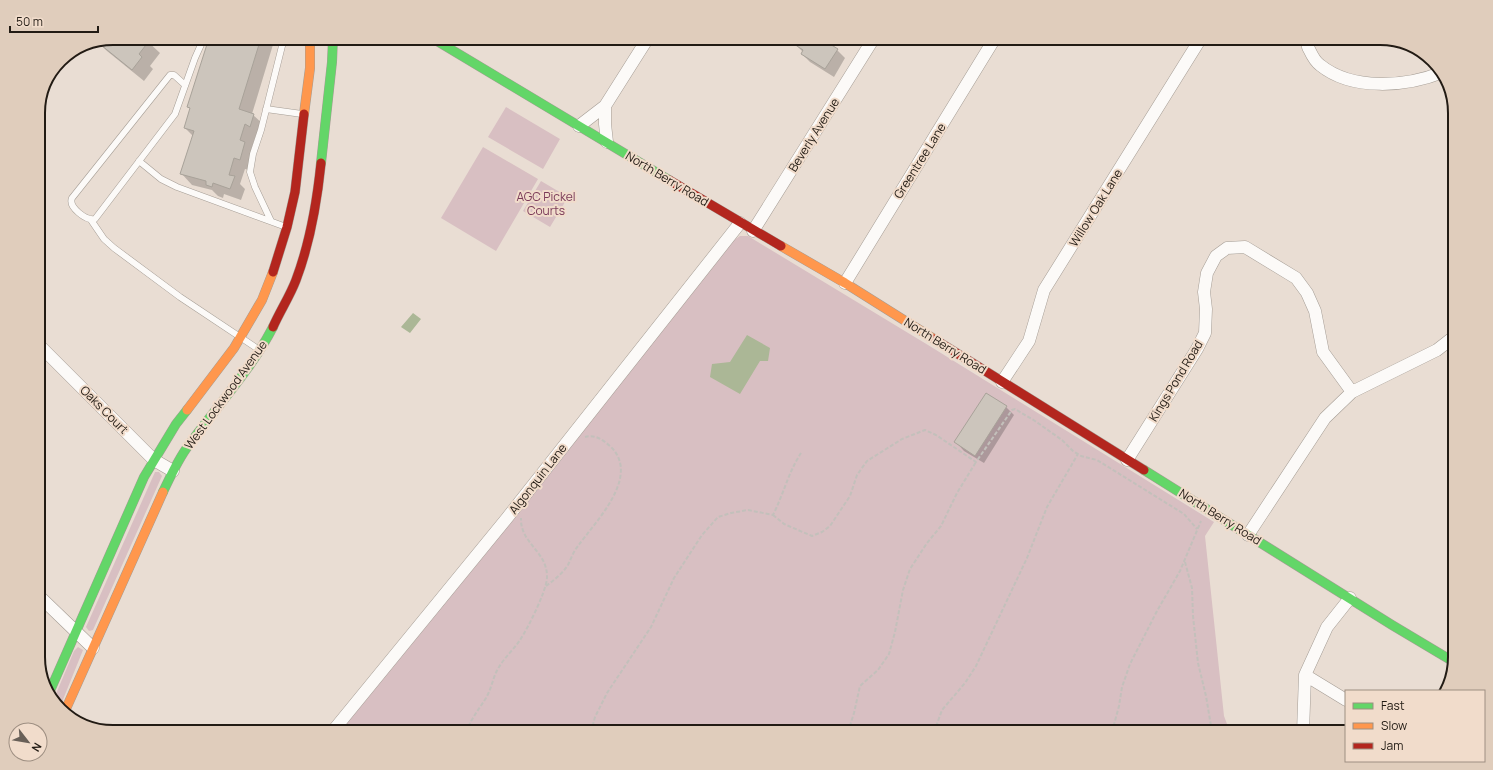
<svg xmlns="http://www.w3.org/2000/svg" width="1493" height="770" font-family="Manrope,sans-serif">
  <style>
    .green { fill: #d8bfc2 }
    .water { fill: #abb796 }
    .shadow { fill: #0003 }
    .building { fill: #ccc5bc; stroke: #a8a299 }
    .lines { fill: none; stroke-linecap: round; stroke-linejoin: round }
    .lane-casing { stroke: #a49c94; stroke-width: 7 }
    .street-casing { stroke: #a49c94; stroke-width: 13 }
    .fast-casing { stroke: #a49c94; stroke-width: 10 }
    .slow-casing { stroke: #a49c94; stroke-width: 10 }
    .jam-casing { stroke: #a49c94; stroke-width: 10 }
    .path { stroke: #c3c0bb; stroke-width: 2; stroke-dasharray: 4 2; stroke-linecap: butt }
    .lane { stroke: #fcfaf8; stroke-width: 6 }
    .street { stroke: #fcfaf8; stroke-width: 12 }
    .fast { stroke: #63d668; stroke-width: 9 }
    .slow { stroke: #ff974d; stroke-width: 9 }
    .jam { stroke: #b3261e; stroke-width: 9 }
    .labels { text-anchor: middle; stroke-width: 4; stroke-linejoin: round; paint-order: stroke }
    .street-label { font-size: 12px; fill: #221b14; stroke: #f1dccb }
    .park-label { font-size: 12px; fill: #7a3a58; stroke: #f1dccb }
    .rim { fill: none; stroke: #221b14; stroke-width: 2 }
  </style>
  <rect width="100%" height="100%" fill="#e9ddd3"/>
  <path class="green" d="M506 107 560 139 543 169 488 137Z
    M483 147 538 179 496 251 441 218Z
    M541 181 568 197 550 227 523 211Z
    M740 236H748L928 345 1214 522 1205 536 1224 716 1230 732H339L731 242Z
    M155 472H159L162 476 93 630 89 631 86 627Z
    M78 647 83 650 60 707 53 701 74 651Z"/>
  <path class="water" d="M413 313 421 319 410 333 401 327Z
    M747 335 770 348 768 361H760L740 394 710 377 712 364 730 362Z"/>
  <path class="shadow" d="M113 38H144L160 53 150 66 153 69 144 81 107 51 97 41Z
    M210 38H275L252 114 265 126 262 137 256 135 251 150 256 154 252 171 245 169 240 184 245 189 241 200 224 194 223 198 218 196 212 190 192 185 181 173 193 136 185 128 191 109 188 107Z
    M799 38H818L837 50 845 58 834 77 810 62 802 54 803 52 795 44Z
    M1006 407 1014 415 984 463 964 451 956 442Z"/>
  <path class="building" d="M113 38H146L149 41 139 54 142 57 132 70 96 41Z
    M209 38H261L239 109 254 114 250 127 245 124 240 140 245 142 240 160 234 158 229 175 235 176 230 189 213 183 212 187 206 185V181L180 174 194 131 184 128 190 108 187 107Z
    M798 38H820L838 49 825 69 801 54 803 50 794 44Z
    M986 393 1007 406 975 456 954 442Z"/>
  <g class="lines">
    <defs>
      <path id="lane" d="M185 85 174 75H170L72 198C68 207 86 221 95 219L175 114 195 58 204 38
        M266 109 302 114
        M139 161 161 179 177 187 286 227
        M91 220 104 239 114 248 180 297 258 349
        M271 221 255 187 250 172 253 154 261 130 284 38"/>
      <path id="street" d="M1308 47C1311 53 1314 61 1320 65 1352 91 1406 87 1443 72
        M605 106 648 38
        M579 126 605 106V124L607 142
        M753 231 874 38
        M845 283 995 38
        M38 344 154 460 173 471
        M1002 382 1029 341 1044 290 1201 38
        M1127 460 1197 349 1205 333 1206 309 1204 292 1207 273 1216 256 1227 248 1245 247 1296 278 1307 293 1315 311 1323 352 1352 392
        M1248 535 1325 418 1352 392 1437 350 1455 336
        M38 595 93 648
        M1305 675 1327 627 1350 598
        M332 732 507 518 740 223
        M1303 732 1305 675 1346 700"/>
      <path id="fast" d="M432 38 669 180
        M321 163 332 62 333 38
        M1144 470 1392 625 1454 662
        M163 492C170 477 177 462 186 449 215 408 250 372 273 327
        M49 693 144 477 176 424 187 410"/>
      <path id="slow" d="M304 114 310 68V38
        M781 246 845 283 934 339
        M187 410 234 348 262 300 273 272
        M65 711 163 492"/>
      <path id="jam" d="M669 180 781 246
        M273 272 287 227 295 192 304 114
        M273 327C280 311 290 296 296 280 310 243 317 202 321 163
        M934 339 1144 470"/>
    </defs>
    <use href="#lane" class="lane-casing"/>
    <use href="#street" class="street-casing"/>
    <use href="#fast" class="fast-casing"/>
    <use href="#slow" class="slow-casing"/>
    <use href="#jam" class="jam-casing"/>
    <path class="path" d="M773 515 784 524 812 536 822 532 830 526 850 496 857 475 867 461 902 439 925 430 936 435 976 462 1012 410 1015 409 1035 421 1062 440 1073 451 1081 456 1097 460 1184 514 1197 529
      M1185 562 1192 588 1193 616 1198 663 1206 696 1212 732
      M546 586C554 580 562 574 568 565 571 559 573 552 578 546 595 522 642 476 610 446 603 440 595 434 585 437
      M466 732C471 719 479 709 486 698 492 688 493 676 499 667 505 657 514 649 520 640 528 628 546 592 547 578 548 551 520 544 521 518
      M591 732 595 717 607 693 651 627 674 578 702 535 718 517 731 513 748 510 773 515C784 493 788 473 801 453
      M848 732 854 713 860 686 878 670 889 654 895 632 903 590 910 569 927 543 941 526 957 493 976 462
      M934 732 942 710 965 683 976 666 1027 558 1047 507 1078 454
      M1112 732 1119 706 1122 687 1130 664 1157 611 1180 571 1201 521"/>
    <use href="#lane" class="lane"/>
    <use href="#street" class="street"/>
    <use href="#fast" class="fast"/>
    <use href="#slow" class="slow"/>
    <use href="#jam" class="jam"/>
  </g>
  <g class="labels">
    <g class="street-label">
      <text transform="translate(814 135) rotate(-58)" y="4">Beverly Avenue</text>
      <text transform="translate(920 161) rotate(-58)" y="4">Greentree Lane</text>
      <text transform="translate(667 179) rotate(31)" y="4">North Berry Road</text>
      <text transform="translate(1096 208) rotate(-58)" y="4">Willow Oak Lane</text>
      <text transform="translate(945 346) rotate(32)" y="4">North Berry Road</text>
      <text transform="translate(1176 381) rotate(-59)" y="4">Kings Pond Road</text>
      <text transform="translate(226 395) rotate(-54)" y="4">West Lockwood Avenue</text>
      <text transform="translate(104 410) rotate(45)" y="4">Oaks Court</text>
      <text transform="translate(538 479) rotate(-52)" y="4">Algonquin Lane</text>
      <text transform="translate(1220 517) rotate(32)" y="4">North Berry Road</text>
    </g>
    <g class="park-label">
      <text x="546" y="201">AGC Pickel<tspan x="546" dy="14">Courts</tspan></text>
    </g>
  </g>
  <path d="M0 0H1493V770H0ZM113 45H1380A68 68 0 0 1 1448 113V657A68 68 0 0 1 1380 725H113A68 68 0 0 1 45 657V113A68 68 0 0 1 113 45Z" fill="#e0cdbc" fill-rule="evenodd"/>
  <path class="rim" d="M113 45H1380A68 68 0 0 1 1448 113V657A68 68 0 0 1 1380 725H113A68 68 0 0 1 45 657V113A68 68 0 0 1 113 45Z"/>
  <rect x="1345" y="690" width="140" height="72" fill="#f1dccb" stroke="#9e8f82"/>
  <rect x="1353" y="703" width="20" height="6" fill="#63d668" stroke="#9e8f82"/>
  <text x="1381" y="710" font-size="12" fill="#221b14">Fast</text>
  <rect x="1353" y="723" width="20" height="6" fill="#ff974d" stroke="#9e8f82"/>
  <text x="1381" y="730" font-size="12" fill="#221b14">Slow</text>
  <rect x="1353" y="743" width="20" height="6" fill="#b3261e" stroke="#9e8f82"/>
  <text x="1381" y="750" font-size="12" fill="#221b14">Jam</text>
  <g transform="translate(28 742) rotate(121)"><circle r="19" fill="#f1dccb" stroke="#9e8f82"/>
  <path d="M0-3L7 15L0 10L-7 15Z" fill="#685f57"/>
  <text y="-6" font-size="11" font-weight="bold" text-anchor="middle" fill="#221b14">N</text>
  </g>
  <path d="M10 26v6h88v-6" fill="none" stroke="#221b14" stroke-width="2"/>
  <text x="16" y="26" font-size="12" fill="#221b14" stroke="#f1dccb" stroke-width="3" paint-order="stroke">50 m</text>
</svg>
